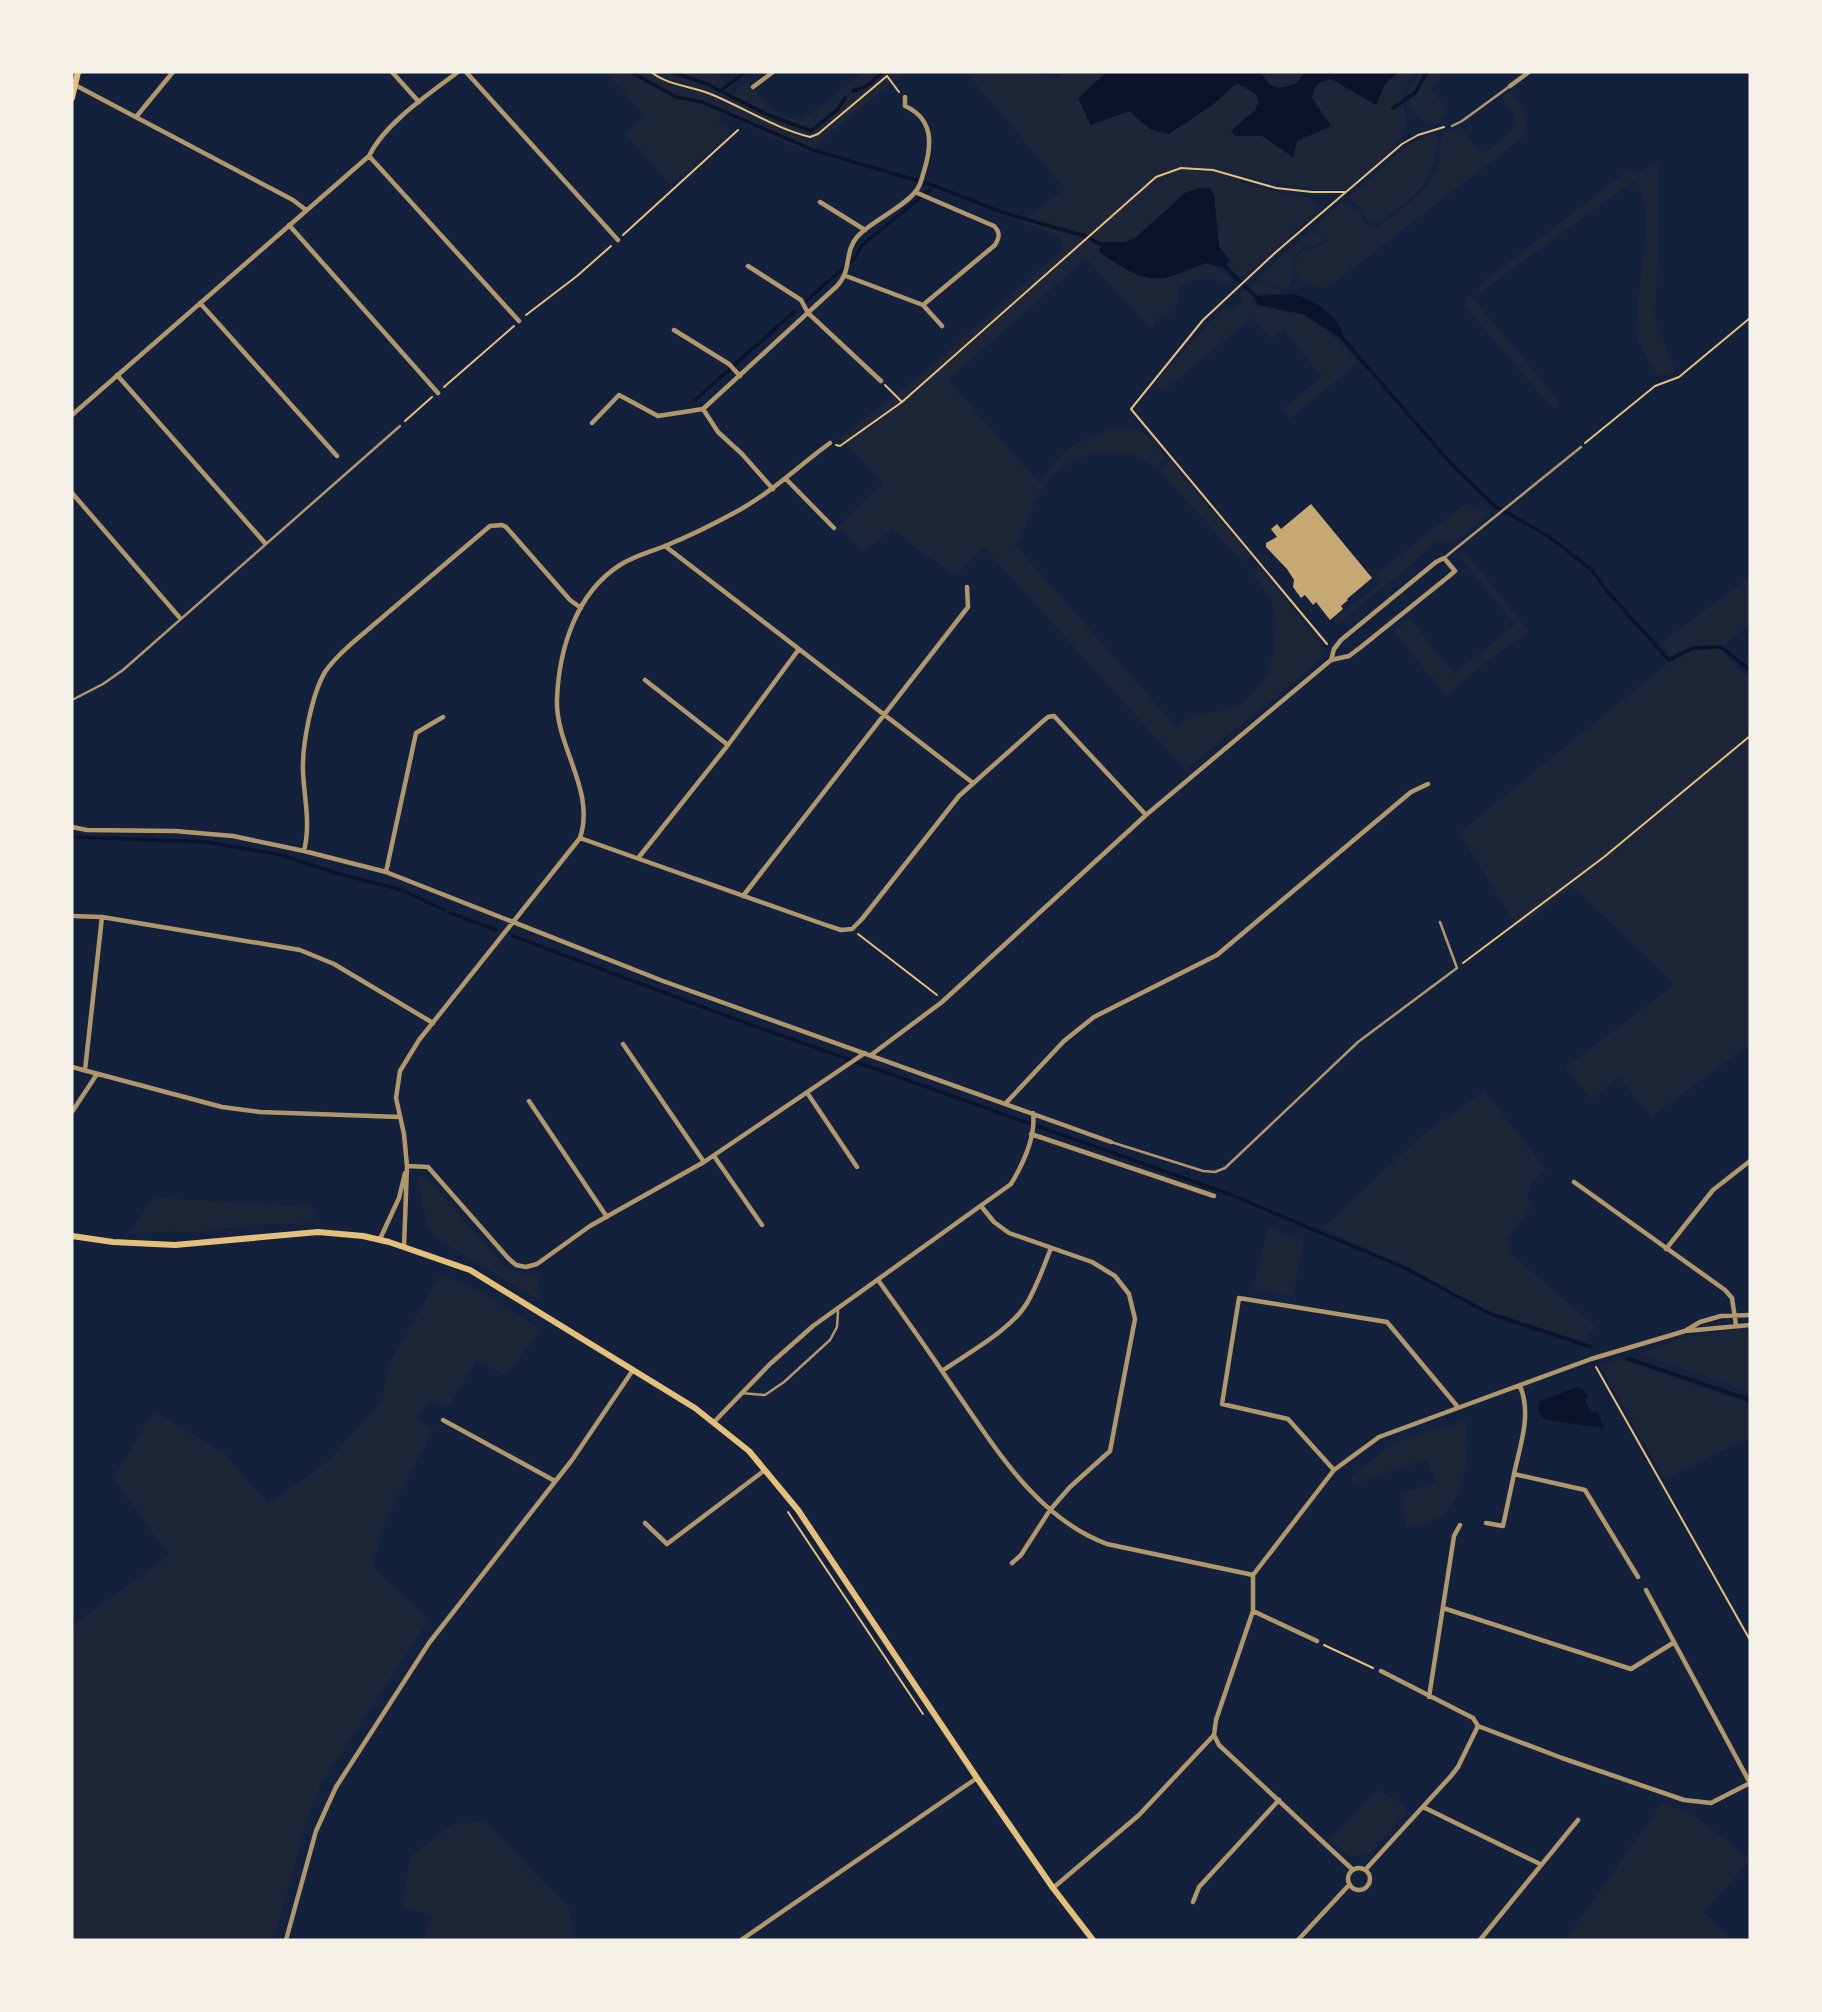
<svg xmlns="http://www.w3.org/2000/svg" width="1822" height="2012" font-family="Jost,sans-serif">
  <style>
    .green { fill: #1d2539 }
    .water { fill: #0b132b }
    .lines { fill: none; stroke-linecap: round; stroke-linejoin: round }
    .stream { stroke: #0b132b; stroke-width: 3.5 }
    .building { fill: #c6a872 }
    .path { stroke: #e5c07b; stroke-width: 2 }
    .service { stroke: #b1986c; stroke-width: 2.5 }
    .minor { stroke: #b1986c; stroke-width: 4.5 }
    .secondary { stroke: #e5c07b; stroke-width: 6 }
  </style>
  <rect width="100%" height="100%" fill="#14213d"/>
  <path class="green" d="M606 72H716L733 93 747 82 774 111 802 121 863 72H904L808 152 771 137 723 113 717 121 730 130 725 138 670 185 625 133 644 115Z
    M966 72H1037L1038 74 1057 79 1066 72H1107L1079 98 1091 125 1129 110 1150 129 1190 121 1237 83 1256 94 1259 102 1255 110 1231 132 1236 136H1262L1293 157 1297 141 1331 126 1311 98C1315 85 1318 82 1331 79L1376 105C1385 83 1389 72 1414 72 1409 81 1402 90 1403 101 1404 111 1408 119 1405 128 1400 148 1362 175 1345 190H1312L1242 176 1241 184 1310 198 1315 204 1317 212 1245 275 1239 277 1231 270 1230 261 1219 246 1214 195 1210 188C1177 188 1160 223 1134 238 1125 244 1113 242 1102 242L1099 252 1113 261 1165 278 1207 263 1216 267 1233 280 1229 283C1210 278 1196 276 1179 287L1176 310 1155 321 1151 329 1086 258 948 380 1040 484C1047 475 1052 465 1059 457 1073 441 1125 418 1144 433 1152 439 1159 449 1166 457L1155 467C1126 443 1081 450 1054 474 1046 481 1038 496 1033 506 1025 521 1027 531 1015 545L1177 728C1184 722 1191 716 1200 714 1214 711 1230 712 1243 703 1273 682 1281 637 1272 603 1269 594 1260 584 1254 576L1260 568 1321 644C1323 654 1321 658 1314 666L1185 770 984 547 955 576 929 556 926 557 893 528 863 552 839 527 883 483 854 452 838 439 927 370 1064 248 1059 236 1021 222 1065 189Z
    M1261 72H1305L1297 83C1276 90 1272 90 1261 72Z
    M1421 72H1444L1431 90 1441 101 1446 111 1441 121 1433 125C1418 120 1405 109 1409 91 1410 85 1417 78 1421 72Z
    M1511 92C1524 105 1531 120 1523 137L1339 279 1323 289 1299 280C1286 245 1308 255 1327 242L1324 236 1315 230 1322 219 1342 203 1361 211 1364 224 1376 228C1394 216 1434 187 1439 165 1441 156 1440 146 1441 137L1450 130 1461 127 1477 149 1485 152 1505 138 1516 124 1514 115 1503 102 1505 94Z
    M1433 134 1438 136C1434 186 1417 194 1379 222L1366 219 1361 208 1348 198 1406 147Z
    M1658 162 1659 230 1655 318 1674 369 1665 375 1658 376C1649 362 1641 350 1637 333 1636 324 1637 315 1638 306 1639 265 1657 217 1635 180L1475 296 1483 282 1629 170 1636 174Z
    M1312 230 1323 237 1324 241C1316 248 1305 244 1298 252 1287 264 1299 278 1286 289 1280 288 1262 281 1257 278Z
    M1265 282 1280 290V293L1254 294 1252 299 1256 305 1302 315 1323 327 1359 362 1289 419 1282 410 1322 377 1283 329 1271 339 1252 318 1162 392 1155 382 1223 308C1230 310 1239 308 1243 301L1240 294C1247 286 1255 284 1265 282Z
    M1470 295 1559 401V406L1555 408 1551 406 1464 305 1467 296Z
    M1170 461 1251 557 1243 562 1159 471Z
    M1466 503 1490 514 1454 543 1435 542 1414 562 1336 625 1333 621 1381 582 1376 574Z
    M1464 551 1529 631 1482 665 1446 696 1394 631 1409 618 1454 674 1515 625 1459 556Z
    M1750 577V625L1721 647 1693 645 1671 656 1662 642Z
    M1718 648 1750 680V1044L1651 1117 1619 1077 1592 1099 1565 1068 1675 984 1573 887 1518 928 1459 833 1667 664 1694 649Z
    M1484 1091 1546 1169 1530 1184 1527 1197 1533 1206 1508 1237 1511 1254 1595 1326 1584 1342 1489 1311 1458 1297 1411 1269 1323 1228 1420 1137Z
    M417 1176 423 1177 433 1184 503 1265C516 1274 525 1276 541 1272L538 1280 541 1301 436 1238 426 1223Z
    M154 1198 306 1206 317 1210 310 1223 249 1225 210 1231 128 1233Z
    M1268 1227 1304 1241 1293 1297 1253 1289Z
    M440 1275 482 1292 542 1330 505 1376 477 1359 447 1409 429 1399 417 1419 434 1428 383 1525 372 1567 429 1619 321 1784 306 1823 274 1940H72V1626L169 1555 113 1478 154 1411 224 1453 268 1504 327 1462 382 1401 388 1366Z
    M1746 1328 1750 1329V1392L1637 1354 1670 1344 1677 1339Z
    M1621 1359 1750 1404V1437L1665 1479 1599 1365Z
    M1466 1421 1467 1457 1463 1483 1453 1503 1441 1517 1424 1524 1405 1527V1518L1400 1494 1436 1482 1428 1459 1353 1484 1351 1478 1355 1473 1391 1445 1416 1435Z
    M1377 1790 1404 1804 1407 1813 1369 1854 1349 1857 1330 1839Z
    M1663 1802 1699 1819 1750 1860 1704 1912 1733 1940H1565Z
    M486 1822 568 1907 577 1940H423L433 1914 402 1909 410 1857 453 1824Z"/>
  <path class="water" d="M1107 72H1261C1271 91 1277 90 1297 83L1305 72H1399L1385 84 1376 105 1331 79C1318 82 1315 85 1312 98L1331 126 1297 141 1293 157 1262 136H1235L1231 131 1255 110 1259 102 1256 94 1237 83 1211 106 1169 134 1150 129 1129 111 1091 125 1078 98Z
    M1198 188H1210L1214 195 1219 246 1230 261C1222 268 1217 267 1207 263 1193 267 1179 275 1165 278 1139 282 1119 265 1099 252L1102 242H1125L1135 238 1185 193Z
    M1294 294C1318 302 1339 315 1345 341L1303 314 1258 305 1254 296Z
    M1577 1387 1583 1389 1588 1396 1585 1399 1590 1412 1597 1411 1604 1428 1546 1420C1538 1414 1537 1410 1540 1401Z"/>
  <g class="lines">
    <path class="stream" d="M631 72 676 97 702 102 813 150 932 185 1004 213 1085 236 1104 246
      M672 72 707 84 766 114 811 131 838 109 845 98
      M721 91 745 72
      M853 91 867 86 883 72
      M1393 108 1415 93 1427 72
      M1222 264 1256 297
      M807 300 854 259 862 245 930 190
      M1343 339 1455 468 1495 506 1548 536 1592 570 1606 590 1669 660 1693 648 1721 647 1750 670
      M695 400 795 311
      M72 837 206 842 277 854 343 875 402 890 444 910
      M450 913 496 930
      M513 936 732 1018 1229 1194 1407 1269 1488 1313 1591 1347
      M1629 1359 1750 1400"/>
  </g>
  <path class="building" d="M1311 504 1372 578 1347 599 1348 600 1341 606 1343 609 1330 620 1316 602 1313 605 1305 595 1301 598 1293 587 1294 580 1287 569 1266 547V543L1277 537 1271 529 1277 524 1281 529Z"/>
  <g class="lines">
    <path class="path" d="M651 72C669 86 692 86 713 95 746 109 775 128 810 137L818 134 887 76 899 92
      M623 235 738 130
      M526 315 577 276 611 246
      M885 385 901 401
      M444 387 514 326
      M405 421 432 397
      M1585 443 1655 386 1679 377 1750 318
      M836 445 840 446 902 402 1156 177 1181 168 1213 170 1276 188 1312 192H1346
      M1327 644 1131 409 1203 320 1276 252 1402 144 1418 135 1444 127
      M858 934 937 995
      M1463 963 1604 857 1750 736
      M1596 1367 1750 1640
      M788 1512 923 1714
      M1324 1645 1373 1668"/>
    <path class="service" d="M1452 126 1462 121 1510 86
      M1444 558 1581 447
      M72 700 103 684 123 670 400 426
      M1111 1142 1203 1171 1215 1172 1225 1168 1358 1042 1457 968 1440 922
      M741 1393 765 1395 784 1382 830 1340 837 1327 838 1311"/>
    <path class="minor" d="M392 72 419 102
      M466 72 618 240
      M75 85 293 200 306 210
      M1510 86 1529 72
      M753 87 773 72
      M136 117 173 72
      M369 156 519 321
      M820 202 865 230
      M289 225 438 393
      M748 266 801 300 808 313 881 381
      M846 276 923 305 995 245C1000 237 1000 232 994 226L915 192
      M200 303 337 456
      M923 305 942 326
      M674 330 729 364 740 376
      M117 375 265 543
      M72 415 369 156C385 123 429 94 458 72
      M592 423 619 395 658 416 703 409
      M786 479 834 528
      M773 489 742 454 718 432 703 409 837 286C852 271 844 252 857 237 871 221 902 209 916 191 921 185 922 177 924 171 932 145 934 119 905 106V97
      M72 493 180 618
      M665 546 973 783
      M645 680 728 745
      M72 827 87 830 175 831 233 836 304 851 386 872 663 981 1111 1142
      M580 838 823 924 841 930 852 929 862 919 959 796 1042 722 1048 717 1054 716 1146 815
      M304 851C311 823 304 798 303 771 302 744 312 694 325 672 332 661 341 653 351 644L490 526 502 525 506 527 570 600 581 608
      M639 857 728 745 799 649
      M386 872 416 733 443 717
      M743 896 968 607 967 587
      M72 916 102 917 300 950 334 964 433 1023
      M623 1044 704 1162
      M871 1055 942 1002 1146 815 1331 660 1349 656 1361 647 1448 577 1455 571 1444 558 1436 562 1341 640 1334 649 1331 660
      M72 1067 222 1107 260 1112 400 1117
      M85 1070 102 917
      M808 1094 857 1167
      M529 1101 607 1217
      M1006 1103 1064 1041 1094 1017 1217 955 1411 792 1428 784
      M72 1112 97 1074
      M1031 1134 1214 1196
      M714 1156 762 1225
      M407 1166 428 1167 508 1258 516 1265 526 1267 537 1264 590 1226 704 1162 865 1053
      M1574 1182 1725 1290 1732 1298 1736 1325
      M981 1206 994 1222 1009 1233 1092 1262 1115 1276 1129 1294 1135 1319 1110 1451 1070 1487 1050 1510 1021 1555 1012 1563
      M380 1239 399 1198 405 1173
      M404 1247 407 1166 404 1134 396 1098 400 1071 419 1040 580 838C596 790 555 746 557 699 559 649 576 593 620 565 634 556 650 552 665 546 687 537 710 526 732 514 769 495 797 467 830 443
      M1666 1249 1713 1190 1750 1161
      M878 1280C904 1316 930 1353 955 1390 996 1449 1037 1518 1107 1544L1253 1575
      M1685 1331 1750 1325
      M942 1371C968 1353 1011 1330 1027 1303 1037 1286 1044 1266 1051 1248
      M1520 1386C1532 1414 1520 1446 1514 1474L1585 1490 1638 1577
      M443 1420 555 1481
      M714 1422 770 1364 813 1326 1011 1184C1023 1164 1036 1136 1033 1113
      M1334 1470 1288 1419 1222 1404 1239 1298 1387 1322 1457 1406
      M645 1523 667 1544 765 1470
      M1486 1523 1503 1526 1514 1474
      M1646 1590 1750 1783
      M1443 1608 1631 1669 1673 1643
      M1253 1611 1317 1641
      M1381 1671 1473 1718 1478 1726 1562 1758 1684 1800 1711 1803 1750 1783
      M1429 1697 1454 1536 1460 1525
      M1214 1735 1219 1745 1352 1869
      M1423 1807 1540 1864
      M1348 1879a11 11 0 1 1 22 0a11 11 0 1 1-22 0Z
      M1366 1869 1451 1776 1458 1767 1478 1726
      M1053 1888 1139 1815 1214 1735 1216 1720 1253 1611V1575L1334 1470 1379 1437 1591 1359 1685 1331 1700 1322 1721 1316 1750 1315
      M1193 1902 1199 1887 1279 1800
      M286 1940 316 1831 336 1787 429 1643 572 1460 633 1370
      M741 1940 977 1778
      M1298 1940 1349 1885
      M1480 1940 1578 1820"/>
    <path class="secondary" d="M72 98 78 72
      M72 1236 113 1242 175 1245 318 1232 363 1236 389 1242 470 1270 695 1408 749 1451 798 1510 977 1778 1053 1888 1093 1940"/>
  </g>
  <rect width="1822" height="2012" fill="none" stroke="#f6f1e7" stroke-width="147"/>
</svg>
